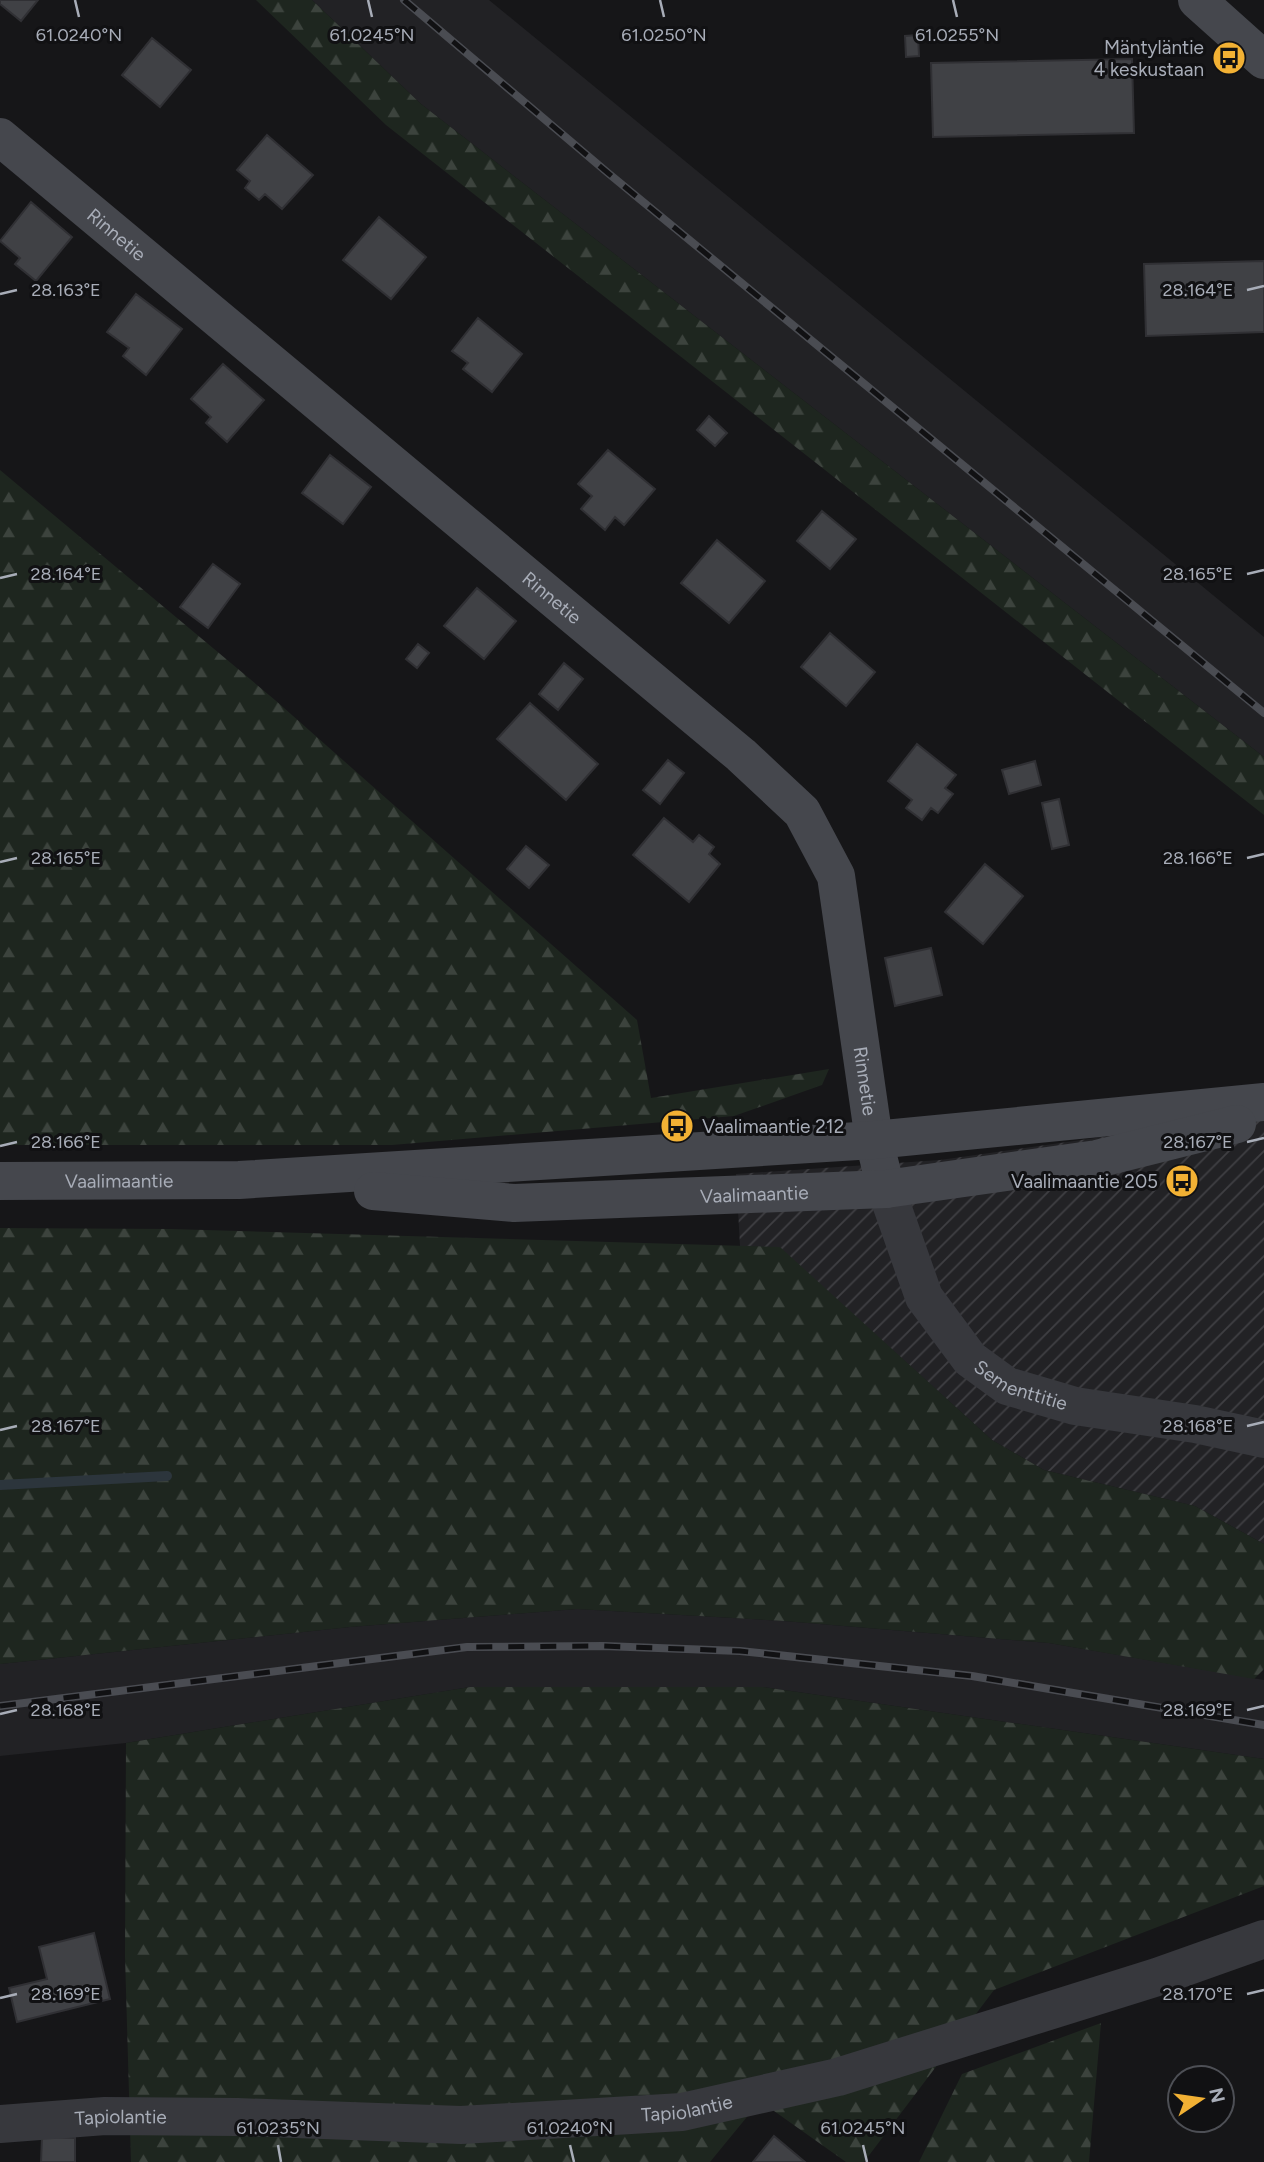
<svg xmlns="http://www.w3.org/2000/svg" width="1264" height="2162" font-family="Figtree,sans-serif">
  <style>
    .built { fill: #222225 }
    .industrial { fill: url(#industrial-furrows) }
    .forest { fill: url(#forest-firs) }
    .lines { fill: none; stroke-linecap: round; stroke-linejoin: round }
    .stream { stroke: #2c353c; stroke-width: 10 }
    .building { fill: #404145; stroke: #303034; stroke-width: 2 }
    .street { stroke: #37383d; stroke-width: 38 }
    .secondary { stroke: #45474d; stroke-width: 38 }
    .rail-casing { stroke: #4a4c52; stroke-width: 8 }
    .rail { stroke: #111113; stroke-width: 5; stroke-dasharray: 16; stroke-linecap: butt }
    .ticks { fill: none; stroke: #a8adb8; stroke-width: 2.5 }
    .labels { text-anchor: middle; stroke-width: 6; stroke-linejoin: round; paint-order: stroke }
    .poi-label { font-size: 19px; fill: #a8adb8; stroke: #111113; text-anchor: end }
    .street-label { font-size: 19px; fill: #a8adb8; stroke: #111113 }
    .ticks-label { font-size: 18px; text-anchor: middle; fill: #a8adb8; stroke: #111113; stroke-width: 6; stroke-linejoin: round; paint-order: stroke }
  </style>
  <defs>
    <pattern id="industrial-furrows" width="10" height="10" patternUnits="userSpaceOnUse" patternTransform="scale(1.75)"><rect width="10" height="10" fill="#222225"/><path d="M-1 1l2-2M0 10L10 0M9 11l2-2" fill="none" stroke="#3f3f43"/></pattern>
    <pattern id="forest-firs" width="22" height="20" patternUnits="userSpaceOnUse" patternTransform="scale(1.75)"><rect width="22" height="20" fill="#1e261f"/><path d="M5 1l3.5 6h-7zM16 11l3.5 6h-7z" fill="#3c433d"/></pattern>
  </defs>
  <rect width="100%" height="100%" fill="#161618"/>
  <path class="built" d="M312 0H489L1264 637V757L421 104Z
    M577 1609 784 1621 1049 1643 1264 1680V1759L763 1687H470L126 1743 0 1756V1664L350 1627Z"/>
  <path class="industrial" d="M1264 1109V1544L1195 1506 1044 1470 992 1440 780 1248 740 1246 736 1174 940 1160 1229 1119Z"/>
  <path class="forest" d="M256 0H312L421 104 1264 757V815L386 125Z
    M0 470 275 700 637 1020 651 1098 829 1069 822 1085 734 1116 392 1145H0Z
    M0 1228 171 1229 780 1247 992 1440 1044 1470 1195 1506 1264 1544V1669L1254 1679 1049 1643 784 1621 577 1609 350 1627 0 1664Z
    M470 1687H763L1264 1759V1886L994 1990 864 2162H846L760 2101 710 2162H131L125 1956 126 1743Z
    M1101 2023 1089 2162H919L962 2074Z"/>
  <g class="lines">
    <path class="stream" d="M0 1485 167 1476"/>
  </g>
  <path class="building" d="M0 0H38L21 21 0 4Z
    M918 35 919 56 906 57 905 36Z
    M152 38 191 70 160 107 122 75Z
    M1132 59 1134 133 933 137 931 63Z
    M267 135 313 175 282 209 265 194 259 200 245 188 250 181 237 170Z
    M31 202 72 237 36 281 15 264 20 258 0 241Z
    M379 217 426 257 391 299 343 260Z
    M1264 261V332L1146 336 1144 264Z
    M136 294 182 329 146 375 123 356 129 348 107 332Z
    M478 318 522 354 492 392 463 369 468 363 452 351Z
    M223 364 264 400 227 442 206 423 211 417 191 399Z
    M709 416 727 433 715 446 697 430Z
    M608 450 655 489 624 525 615 517 605 530 581 509 592 496 578 484Z
    M330 455 371 487 343 524 302 493Z
    M822 511 856 539 830 569 797 541Z
    M717 540 765 581 729 623 681 583Z
    M213 564 240 584 208 628 180 607Z
    M477 588 516 621 484 659 444 626Z
    M830 633 875 672 846 706 801 667Z
    M418 644 429 653 417 668 406 659Z
    M564 663 583 679 558 710 539 694Z
    M530 703 598 764 566 800 497 739Z
    M917 744 956 775 945 788 953 794 938 813 931 808 922 820 906 808 912 800 888 781Z
    M668 760 684 773 660 804 643 790Z
    M1035 761 1041 785 1009 794 1002 770Z
    M1059 799 1069 845 1052 849 1042 803Z
    M664 818 693 842 699 835 714 847 709 854 720 864 689 902 633 855Z
    M526 846 549 865 529 888 507 869Z
    M985 864 1023 896 983 944 945 912Z
    M931 948 942 995 895 1006 885 958Z
    M94 1933 110 1999 17 2022 9 1988 47 1979 39 1947Z
    M774 2136 805 2162H753Z
    M42 2137 75 2138V2162H41Z"/>
  <g class="lines">
    <g class="street">
      <path id="s1" d="M886 1189 924 1297 970 1359 1007 1386 1075 1406 1195 1424 1264 1439"/>
      <path id="s2" d="M0 2124 105 2116 237 2117 461 2125 682 2112 838 2077 1157 1977 1264 1939"/>
    </g>
    <g class="secondary">
      <path d="M1197 0 1264 60"/>
      <path id="s3" d="M0 137 741 755 802 812 836 876 874 1140 886 1189"/>
      <path id="s4" d="M0 1181 239 1180 874 1140 1264 1102"/>
      <path id="s5" d="M373 1191 514 1203 886 1189 1097 1159 1237 1124"/>
    </g>
    <defs>
      <path id="rail" d="M404 0 608 173 1264 713
        M0 1706 467 1647 603 1646 740 1651 972 1676 1264 1725"/>
    </defs>
    <use href="#rail" class="rail-casing"/>
    <use href="#rail" class="rail"/>
  </g>
  <path class="ticks" d="M75 0 79 17M368 0 372 17M660 0 664 17M953 0 957 17M1247 290 1264 286M0 294 17 290M1247 574 1264 570M0 578 17 574M1247 858 1264 854M0 862 17 858M1247 1142 1264 1138M0 1146 17 1142M1247 1426 1264 1422M0 1430 17 1426M1247 1710 1264 1706M0 1714 17 1710M1247 1994 1264 1990M0 1998 17 1994M278 2145 281 2162M570 2145 574 2162M863 2145 867 2162"/>
  <defs>
    <symbol id="bus-disc" viewBox="-11 -11 22 22"><circle r="9.5" fill="#f2b134" stroke="#111113"/><path d="M-5-6H5V4H4V6H2V4H-2V6H-4V4H-5ZM-3.5-4V0h7V-4ZM-3.5 1.2v1.5H-2V1.2ZM2 1.2v1.5H3.5V1.2Z" fill="#111"/></symbol>
  </defs>
  <g fill-rule="evenodd">
    <use href="#bus-disc" x="1210" y="39" width="38" height="38"/>
    <use href="#bus-disc" x="658" y="1107" width="38" height="38"/>
    <use href="#bus-disc" x="1163" y="1162" width="38" height="38"/>
  </g>
  <g class="labels">
    <g class="poi-label">
      <text x="1204" y="54">Mäntyläntie<tspan x="1204" dy="22">4 keskustaan</tspan></text>
      <text x="702" y="1133" text-anchor="start">Vaalimaantie 212</text>
      <text x="1158" y="1188">Vaalimaantie 205</text>
    </g>
    <g class="street-label">
      <text dy="7" stroke="none"><textPath href="#s3" startOffset="152">Rinnetie</textPath></text>
      <text dy="7" stroke="none"><textPath href="#s3" startOffset="719">Rinnetie</textPath></text>
      <text dy="7" stroke="none"><textPath href="#s3" startOffset="1328">Rinnetie</textPath></text>
      <text dy="7" stroke="none"><textPath href="#s4" startOffset="119">Vaalimaantie</textPath></text>
      <text dy="7" stroke="none"><textPath href="#s5" startOffset="382">Vaalimaantie</textPath></text>
      <text dy="7" stroke="none"><textPath href="#s1" startOffset="250">Sementtitie</textPath></text>
      <text dy="7" stroke="none"><textPath href="#s2" startOffset="688">Tapiolantie</textPath></text>
      <text dy="7" stroke="none"><textPath href="#s2" startOffset="121">Tapiolantie</textPath></text>
    </g>
  </g>
  <g class="ticks-label">
    <text x="664" y="41">61.0250°N</text>
    <text x="79" y="41">61.0240°N</text>
    <text x="372" y="41">61.0245°N</text>
    <text x="957" y="41">61.0255°N</text>
    <text x="66" y="296">28.163°E</text>
    <text x="1198" y="296">28.164°E</text>
    <text x="66" y="580">28.164°E</text>
    <text x="1198" y="580">28.165°E</text>
    <text x="66" y="864">28.165°E</text>
    <text x="1198" y="864">28.166°E</text>
    <text x="66" y="1148">28.166°E</text>
    <text x="1198" y="1148">28.167°E</text>
    <text x="66" y="1432">28.167°E</text>
    <text x="1198" y="1432">28.168°E</text>
    <text x="66" y="1716">28.168°E</text>
    <text x="1198" y="1716">28.169°E</text>
    <text x="66" y="2000">28.169°E</text>
    <text x="1198" y="2000">28.170°E</text>
    <text x="278" y="2134">61.0235°N</text>
    <text x="570" y="2134">61.0240°N</text>
    <text x="863" y="2134">61.0245°N</text>
  </g>
  <g transform="translate(1201 2099) rotate(77)"><circle r="33" fill="#111113" stroke="#4d4f55" stroke-width="2"/>
  <path d="M0-5L12 26L0 18L-12 26Z" fill="#f2b134"/>
  <text y="-10" font-size="19" font-weight="bold" text-anchor="middle" fill="#a8adb8">N</text>
  </g>
</svg>
